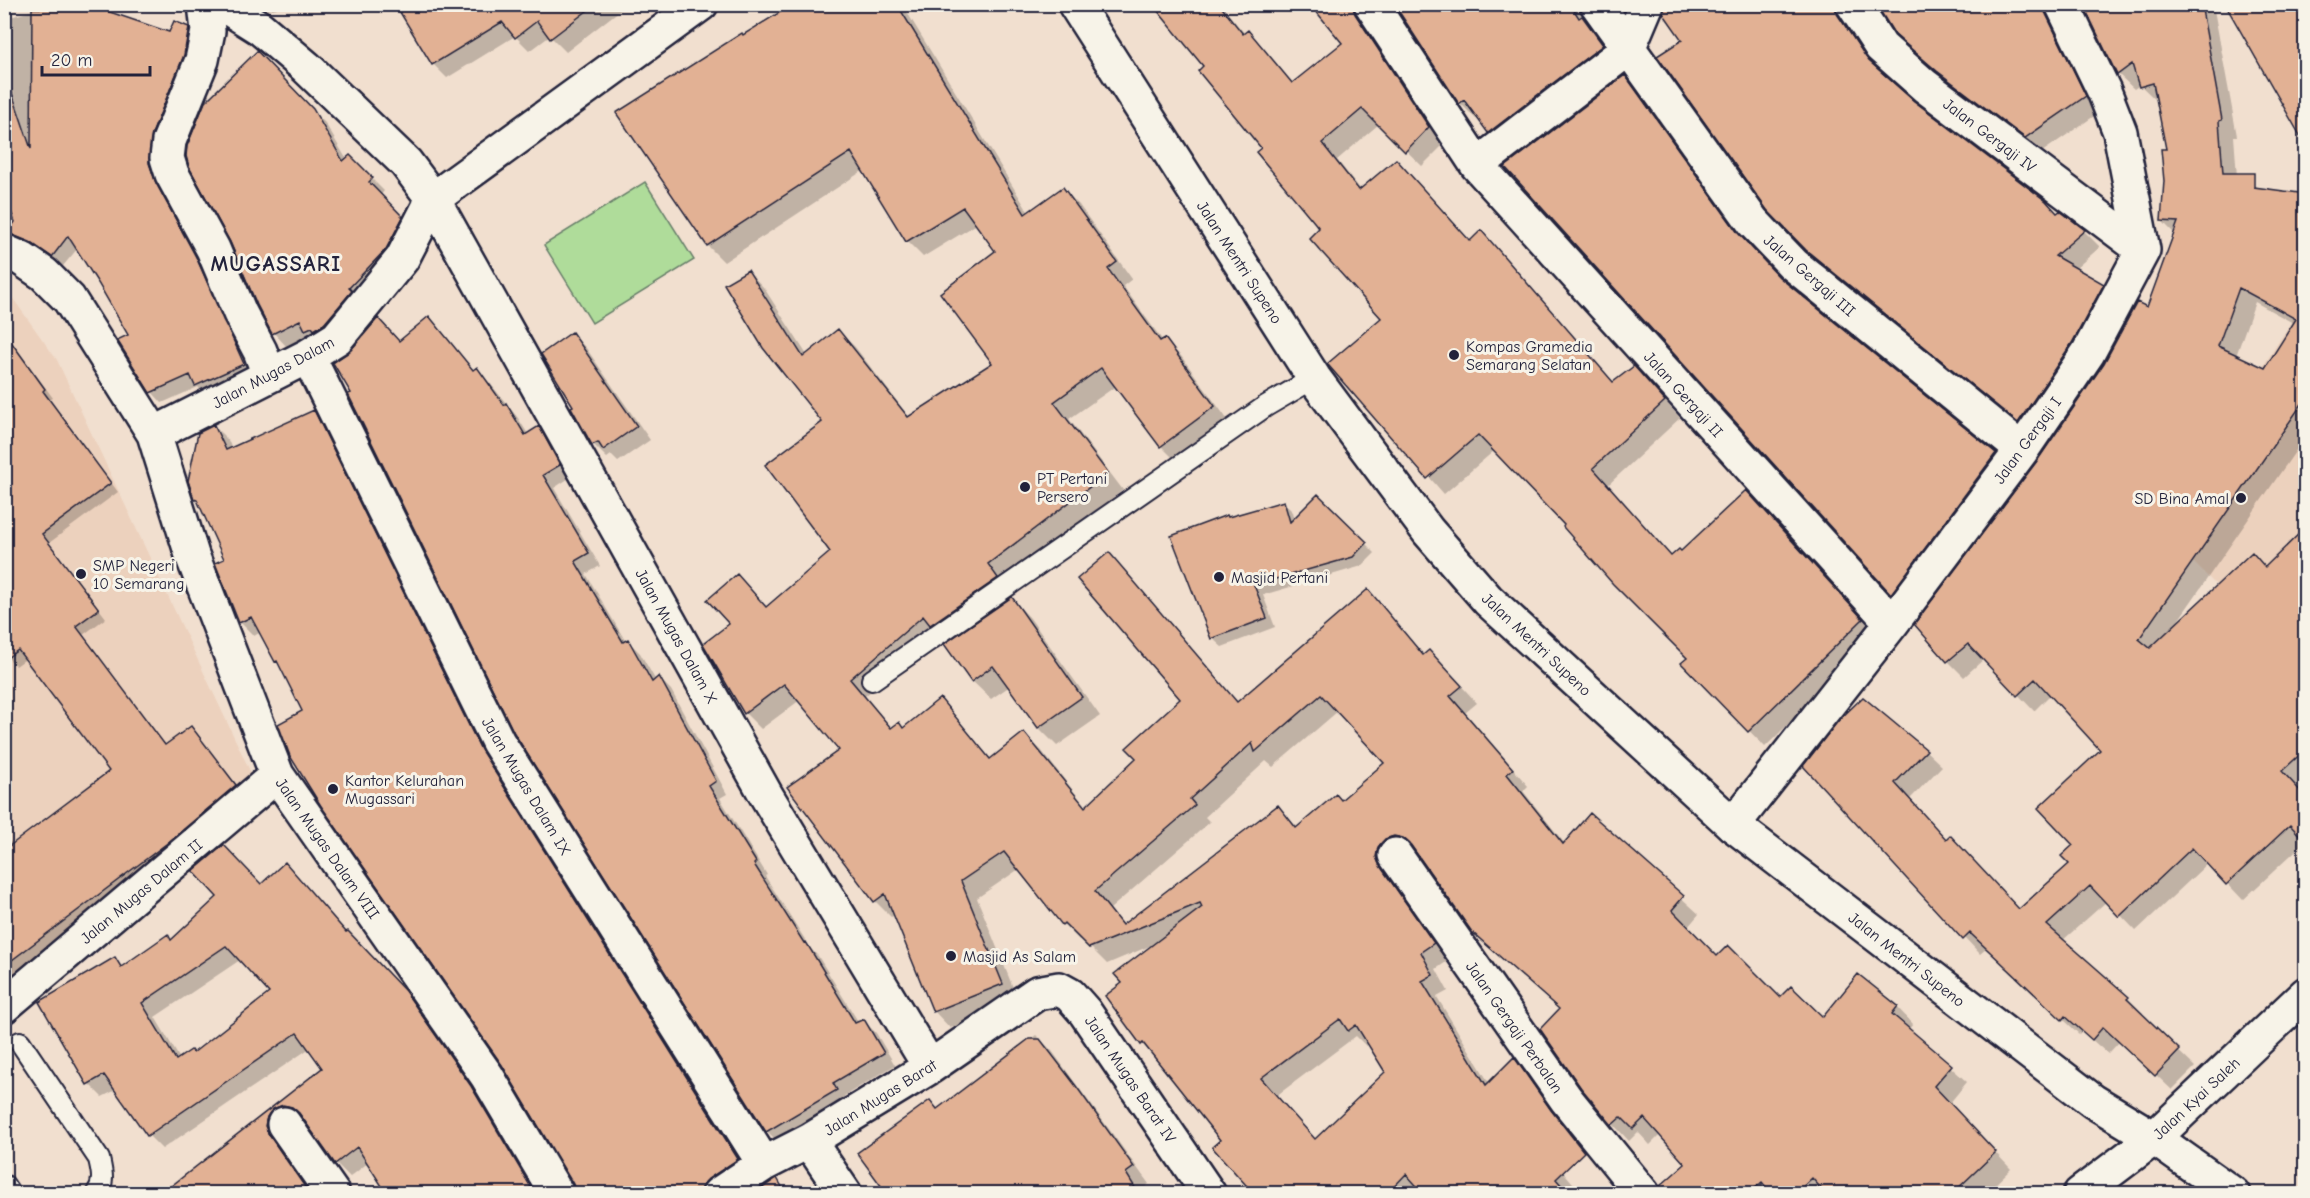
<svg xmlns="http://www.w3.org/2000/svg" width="2310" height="1198" font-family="'Comic Neue',sans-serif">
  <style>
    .built { fill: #ecd1bd }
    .green { fill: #afdc9a; stroke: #687f6a; stroke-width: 1.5 }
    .shadow { fill: #0003; fill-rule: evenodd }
    .building { fill: #e2b194; stroke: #22223b; stroke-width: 1.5; fill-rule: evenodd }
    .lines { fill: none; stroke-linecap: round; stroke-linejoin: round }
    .service-casing { stroke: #22223b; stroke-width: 24 }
    .minor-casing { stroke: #22223b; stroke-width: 38 }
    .secondary-casing { stroke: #22223b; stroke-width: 38 }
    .service { stroke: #f7f3e8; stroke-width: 20 }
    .minor { stroke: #f7f3e8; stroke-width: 33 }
    .secondary { stroke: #f7f3e8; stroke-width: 33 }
    .poi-dot { fill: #22223b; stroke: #f7f3e8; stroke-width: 2 }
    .labels { text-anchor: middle; stroke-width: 6; stroke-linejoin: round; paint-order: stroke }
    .street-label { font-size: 16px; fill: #22223b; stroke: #f7f3e8 }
    .poi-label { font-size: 16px; fill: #22223b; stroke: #f7f3e8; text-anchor: start }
    .district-label { font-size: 22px; font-weight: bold; letter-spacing: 1.5px; fill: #22223b; stroke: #f7f3e8 }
  </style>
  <rect width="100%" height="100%" fill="#f1dfcf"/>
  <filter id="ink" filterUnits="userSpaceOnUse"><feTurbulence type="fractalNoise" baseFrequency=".0167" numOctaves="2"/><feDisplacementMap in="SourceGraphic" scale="12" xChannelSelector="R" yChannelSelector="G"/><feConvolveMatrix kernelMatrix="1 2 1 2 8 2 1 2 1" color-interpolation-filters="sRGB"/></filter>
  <g filter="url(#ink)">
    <path class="built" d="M4 286 57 360 258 788 5 983Z
      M2305 300V623L2279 648 2157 526 2198 469Z"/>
    <path class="green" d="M645 182 694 260 592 323 544 245Z"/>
    <path class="shadow" d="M255 4H295L262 11Z
      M397 4H628L566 52 550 36 530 51 515 36 447 78 433 64Z
      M796 4H902L1029 213 1063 189 1079 205 1132 279 1123 286 1163 341 1164 340 1181 356 1230 423 1178 463 1161 446 1116 386 1069 419 1123 490 1003 581 1013 595 1010 597 1030 618 1100 716 1057 746 1039 728 1010 686 991 699 972 681 950 643 939 632 865 696 892 729H903L940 700 992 760 1024 734 1041 750 1087 808 1138 758 1182 699 1109 554 1125 570 1238 703 1368 591 1425 656 1445 668 1477 703 1465 713 1528 786 1523 791 1565 844 1590 815 1699 914 1687 928 1717 958 1780 999 1823 1019 1858 976 1897 1007 1913 1024 1909 1029 1967 1082 1949 1104 2011 1169 1985 1194H1676L1687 1165 1661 1134 1650 1145 1638 1132 1629 1141 1613 1124 1560 1010 1473 931 1419 853 1410 852 1449 960 1436 969 1448 991 1437 997 1494 1091 1578 1189 1574 1194H1256L1222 1140 1156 1058 1142 1044 1124 983 1152 945 1107 964 1081 938 1079 940 1063 924 1019 869 977 898 1018 1000 950 1028 934 1011 895 915 891 917 875 901 841 750 800 700 761 729 745 713 731 625 737 576 767 608 832 552 824 422 748 271 764 288 807 355 838 331 855 347 910 418 994 364 997 251 977 224 923 257 907 241 864 170 724 262 708 246 619 114ZM1338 711 1386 763 1341 802 1298 828 1278 807 1124 926 1110 909 1210 822 1205 817 1266 761 1273 767ZM1356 1036 1366 1046 1369 1044 1387 1073 1316 1140 1276 1096Z
      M1154 4H1220L1245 34 1248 32 1264 48 1294 84 1344 43 1312 4H1377L1444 144 1422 166 1379 124 1337 160 1361 190 1471 242 1481 232 1614 383 1650 384 1680 418 1608 485 1672 557 1762 508 1878 636 1765 747 1683 663 1689 658 1495 450 1444 494 1330 364 1383 318 1206 67Z
      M1395 4H1584L1618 61 1505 148 1489 132 1479 117 1476 119 1460 103Z
      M1877 4H2067L2100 112 2042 152 1954 87 1913 50Z
      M2085 4H2213L2237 136H2234L2238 190 2306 196V436L2175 625 2266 568 2306 529V779L2296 788 2306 841 2243 900 2208 863 2136 931 2107 901 2062 941 2128 998 2143 1013 2141 1015 2195 1067 2172 1090 2120 1041 2108 1054 2082 1031 2079 1034 1987 948 1980 954 1805 766 1863 699 1926 751 1942 766 1910 799 1947 840 2019 910 2071 864 2103 750 2051 694 2034 711 1984 659 1964 677 1948 661 2039 461 2147 310 2175 234 2162 221 2167 150 2158 102 2140 85 2134 89 2118 74ZM2255 302 2295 324 2266 370 2236 356Z
      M34 10 170 34 188 29 199 40 162 145 206 269 253 375 207 396 198 387 162 403 152 392 130 336 78 248 63 266 42 252 20 243 9 233 35 196 4 207V19Z
      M1684 40 1875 81 1913 102 2058 215 2060 213 2084 231 2100 247 2075 269 2103 285 2119 301 2035 437 1824 266 1807 249Z
      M266 63 325 123 347 160 350 157 384 191 380 196 414 230 318 342 310 334 286 346 274 333 258 304Z
      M1625 77 1636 89 1749 246 1781 280 2007 466 1903 604 1892 593Z
      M429 318 474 371 477 369 489 382 518 418 528 434 538 428 551 441 571 477 554 488 600 566 586 574 626 642 628 641 640 653 656 681 659 678 671 690 727 794 720 798 767 875 765 876 811 949 818 956 859 1023 863 1020 876 1033 895 1065 844 1096 848 1103 779 1143 767 1131 399 342Z
      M4 331 53 398 50 400 118 492 49 543 106 618 83 635 166 746 191 728 243 795 174 853 4 981V834L13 845 111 772 27 658 16 666 4 654Z
      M572 334 586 348 650 440 618 462 611 455 607 458 593 444 573 408 575 406Z
      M313 412 327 425 751 1173 735 1184 721 1170 678 1194 575 1184 304 712 282 667 276 661 261 632 254 636 240 622 226 560 214 426 228 440 232 449Z
      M1318 496 1375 553 1362 566 1263 595 1275 627 1222 647 1212 638 1229 518 1284 503 1293 512 1295 519Z
      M2306 504V514L2301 509Z
      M261 886 347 933 419 1007 485 1102 539 1194H389L369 1162 350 1177 336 1163 306 1120 296 1119 279 1141 282 1150 313 1194H170L180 1180 324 1068 310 1048 162 1149 148 1135 116 1090 102 1097 89 1084 114 959 123 967 167 936 172 941ZM240 960 271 994 193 1054 180 1059 155 1017Z
      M1036 1035 1052 1051 1149 1184 1143 1189 1146 1194H888L930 1102 938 1110Z
      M777 1180 790 1194H757Z"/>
    <path class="building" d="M395 4H596L550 39 537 21 515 38 502 22 432 65Z
      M793 4H897L1025 214 1063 187 1117 262 1108 269 1160 341 1165 338 1215 406 1160 447 1101 368 1054 402 1108 473 988 564 998 578 930 625 923 616 850 679 891 728 899 722 903 728 940 698 990 759 1024 732 1085 807 1136 758 1126 748 1180 699 1077 579 1109 552 1237 702 1368 589 1423 655 1429 650 1462 686 1450 696 1513 769 1507 774 1563 844 1590 813 1684 896 1672 910 1717 956 1728 945 1780 997 1791 986 1823 1017 1858 974 1898 1006 1892 1014 1952 1065 1934 1086 1996 1152 1952 1194H1826L1812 1178 1795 1194H1772L1762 1182 1748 1194H1661L1660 1186 1685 1164 1644 1118 1633 1129 1621 1117 1612 1125 1581 1088 1540 1029 1559 1009 1472 932 1410 844 1403 838 1394 836 1385 839 1378 847 1376 857 1380 866 1434 943 1421 952 1433 975 1422 981 1486 1085 1514 1057 1551 1110 1584 1152 1556 1179 1569 1194H1424L1406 1174 1387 1194H1254L1212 1147 1220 1140 1143 1043 1141 1045 1105 996 1122 983 1114 974 1202 907 1200 903 1089 948 1064 923 1062 925 1004 852 961 881 1003 984 933 1012 885 894 874 902 787 787 839 750 784 684 744 714 703 644 729 624 707 600 737 574 766 607 830 552 765 465 822 422 763 348 724 284 748 270 803 357 838 329 908 417 992 363 940 293 995 251 963 207 906 242 851 152 707 246 616 113 742 33 743 35ZM1321 695 1384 763 1341 800 1336 794 1296 828 1278 805 1122 925 1095 891 1195 805 1190 799 1252 743 1255 752ZM1340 1019 1348 1031 1356 1025 1385 1072 1315 1139 1261 1078Z
      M1152 4H1219L1243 34 1248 30 1292 83 1342 43 1310 4H1352L1355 14 1429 127 1405 152 1362 109 1322 143 1359 190 1396 159 1470 241 1481 230 1613 382 1634 366 1665 401 1593 468 1671 556 1679 549 1681 551 1746 490 1863 619 1748 732 1681 663 1687 658 1613 584 1563 527 1564 525 1478 435 1427 479 1329 366 1327 364 1381 318 1309 238 1319 228 1256 152 1261 148 1198 71 1203 66Z
      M1394 4H1570L1579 18 1582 16 1603 45 1488 133 1464 100 1459 104Z
      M1665 4H1834L1837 14 1869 61 1914 101 2046 201 2057 213 2060 211 2085 230 2055 256 2104 284 2072 343 2018 423 1806 250 1767 210 1657 56 1682 40 1663 13Z
      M1876 4H2044L2045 12 2086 96 2025 138 1937 71 1895 35Z
      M2083 4H2201L2222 120 2219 121 2223 173H2254V187L2306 194V398L2139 639 2150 648 2252 552 2265 567 2306 527V749L2282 771 2306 797V842L2290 825 2226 885 2192 848 2119 917 2090 886 2047 925 2129 997 2127 999 2180 1050 2155 1076 2103 1027 2092 1040 2065 1016 2062 1020 1970 933 1963 940 1803 766 1838 721 1863 697 1927 750 1895 783 1946 839 1950 835 2019 909 2069 864 2061 856 2073 845 2038 808 2100 750 2035 679 2017 696 1968 644 1947 662 1914 624 2037 461 2104 363 2137 302 2147 307 2178 222 2161 221 2164 181 2161 149H2166L2153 83 2139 87 2132 64 2117 75ZM2239 288 2296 319 2265 368 2218 346Z
      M2225 4H2306V146Z
      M32 8 104 10 169 32 174 21 189 27 184 55 152 134 149 163 156 183 196 257 244 364 195 386 190 375 150 393 117 340 128 335 98 283 68 236 52 257 30 242 7 233 15 222 4 193V88L10 87 31 149Z
      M257 51 313 109 343 161 350 155 373 178 369 182 403 217 386 249 349 288 352 291 324 324 314 330 312 327 305 330 300 320 272 334 257 305 230 242 189 167 186 156 187 146 205 102Z
      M1625 75 1738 233 1779 277 1996 453 1891 594 1505 167Z
      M429 316 473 370 477 367 504 405 506 403 525 435 539 426 560 465 543 475 589 553 575 561 623 642 628 639 652 682 659 676 716 781 709 786 756 862 754 864 804 943 806 942 855 1023 864 1019 884 1053 833 1083 837 1090 766 1132 514 733 348 394 351 393 333 363 351 350 378 318 399 341Z
      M4 332 45 389 43 391 111 483 42 534 99 609 76 626 165 745 191 726 236 785 166 844 4 966V850L109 771 18 650 4 660Z
      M572 332 637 426 603 450 598 442 592 445 571 407 573 406 541 354Z
      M314 410 481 750 738 1159 708 1179 703 1185 701 1194H576L573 1184 502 1065 321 806 290 756 278 724 302 711 277 661 275 662 251 617 239 623 215 563 224 559 197 500 194 499 188 481 198 433 214 425 226 450Z
      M1318 494 1367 542 1353 557 1254 585 1267 618 1211 639 1171 536 1227 515 1228 517 1284 501 1290 522Z
      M1012 597 1082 697 1038 728 993 666 971 682 944 644Z
      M224 845 261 884 285 862 346 932 348 931 405 991 471 1086 535 1194H387L357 1147 335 1164 299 1113 292 1107 283 1105 273 1109 267 1117 265 1126 269 1135 305 1187 296 1194H161L322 1068 297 1033 147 1136 104 1075 87 1085 39 1002 115 957 121 967 168 934 171 940 217 897 193 871ZM226 946 269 993 193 1053 191 1050 176 1060 142 1003Z
      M1029 1039H1040L1076 1086 1134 1167 1126 1173 1139 1194H887L857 1153 930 1100 937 1109Z
      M777 1178 786 1194H754L774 1180Z"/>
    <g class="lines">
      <defs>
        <path id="service" d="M872 680 1266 406 1314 378
          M20 1042 99 1159C102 1172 105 1183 96 1194
          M4 1185 10 1194"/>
        <path id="minor" d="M205 4 208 31 202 60 169 141 167 158 172 174 213 249 240 313 260 351 269 375
          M222 4 260 28 306 67 406 163 433 199 766 795 930 1067
          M1371 4 1477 165 1892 623
          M1597 4 1753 222 1793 264 2022 450
          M1853 4 1881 47 1925 86 2143 250
          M1477 165 1628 49 1647 4
          M4 251 22 259 44 274 69 299 154 434 192 555 277 775 487 1076 557 1194
          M308 356 498 742 764 1164
          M154 434 308 356 337 338 402 259 433 199 701 4
          M1733 825 1892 623 2022 450 2088 353 2143 250 2120 132 2104 91 2062 4
          M1395 855 1566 1099 1643 1194
          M4 1006 277 775
          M284 1124 333 1194
          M809 1141 845 1194
          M719 1194 764 1164 809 1141 930 1067 1037 993 1059 989 1070 995 1085 1012 1209 1194"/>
        <path id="secondary" d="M1075 4 1314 378 1428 531 1488 600 1733 825 2093 1101 2154 1138 2233 1194
          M2080 1194 2154 1138 2306 994"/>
      </defs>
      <use href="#service" class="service-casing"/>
      <use href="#minor" class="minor-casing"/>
      <use href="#secondary" class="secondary-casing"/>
      <use href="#service" class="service"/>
      <use href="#minor" class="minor"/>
      <use href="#secondary" class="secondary"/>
    </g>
  </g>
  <g class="poi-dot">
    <circle cx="1454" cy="355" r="6"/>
    <circle cx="1025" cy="487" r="6"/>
    <circle cx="2241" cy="498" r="6"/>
    <circle cx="81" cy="574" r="6"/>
    <circle cx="1219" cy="577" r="6"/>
    <circle cx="333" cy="789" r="6"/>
    <circle cx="951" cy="956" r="6"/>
  </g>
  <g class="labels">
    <g class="street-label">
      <text transform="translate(1990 135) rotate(37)" y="6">Jalan Gergaji IV</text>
      <text transform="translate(1240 262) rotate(57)" y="6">Jalan Mentri Supeno</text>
      <text transform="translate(1810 275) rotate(41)" y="6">Jalan Gergaji III</text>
      <text transform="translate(273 372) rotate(-28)" y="6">Jalan Mugas Dalam</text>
      <text transform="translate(1684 394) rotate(48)" y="6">Jalan Gergaji II</text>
      <text transform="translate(2027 440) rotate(-54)" y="6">Jalan Gergaji I</text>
      <text transform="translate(677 636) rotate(61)" y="6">Jalan Mugas Dalam X</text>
      <text transform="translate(1537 644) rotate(43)" y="6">Jalan Mentri Supeno</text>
      <text transform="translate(527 786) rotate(59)" y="6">Jalan Mugas Dalam IX</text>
      <text transform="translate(328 848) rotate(55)" y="6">Jalan Mugas Dalam VIII</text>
      <text transform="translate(141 891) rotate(-40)" y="6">Jalan Mugas Dalam II</text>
      <text transform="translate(1907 959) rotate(38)" y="6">Jalan Mentri Supeno</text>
      <text transform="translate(1515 1027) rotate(55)" y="6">Jalan Gergaji Perbalan</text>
      <text transform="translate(1131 1079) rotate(56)" y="6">Jalan Mugas Barat IV</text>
      <text transform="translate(880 1097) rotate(-32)" y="6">Jalan Mugas Barat</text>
      <text transform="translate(2196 1098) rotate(-43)" y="6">Jalan Kyai Saleh</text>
    </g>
    <g class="poi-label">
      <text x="1466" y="352">Kompas Gramedia<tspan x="1466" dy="18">Semarang Selatan</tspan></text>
      <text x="1037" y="484">PT Pertani<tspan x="1037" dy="18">Persero</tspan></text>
      <text x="2229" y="504" text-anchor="end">SD Bina Amal</text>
      <text x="93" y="571">SMP Negeri<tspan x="93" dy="18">10 Semarang</tspan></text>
      <text x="1231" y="583">Masjid Pertani</text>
      <text x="345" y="786">Kantor Kelurahan<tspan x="345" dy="18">Mugassari</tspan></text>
      <text x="963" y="962">Masjid As Salam</text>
    </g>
    <g class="district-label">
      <text x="276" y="271">MUGASSARI</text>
    </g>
  </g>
  <rect width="2310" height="1198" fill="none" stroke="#f7f3e8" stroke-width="24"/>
  <rect x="12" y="12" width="2286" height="1174" fill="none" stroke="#22223b" stroke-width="2" filter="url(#ink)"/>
  <path d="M42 66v9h108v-9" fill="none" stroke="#22223b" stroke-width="3"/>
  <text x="51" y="66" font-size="18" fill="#22223b" stroke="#f7f3e8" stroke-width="4.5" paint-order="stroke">20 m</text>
</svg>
